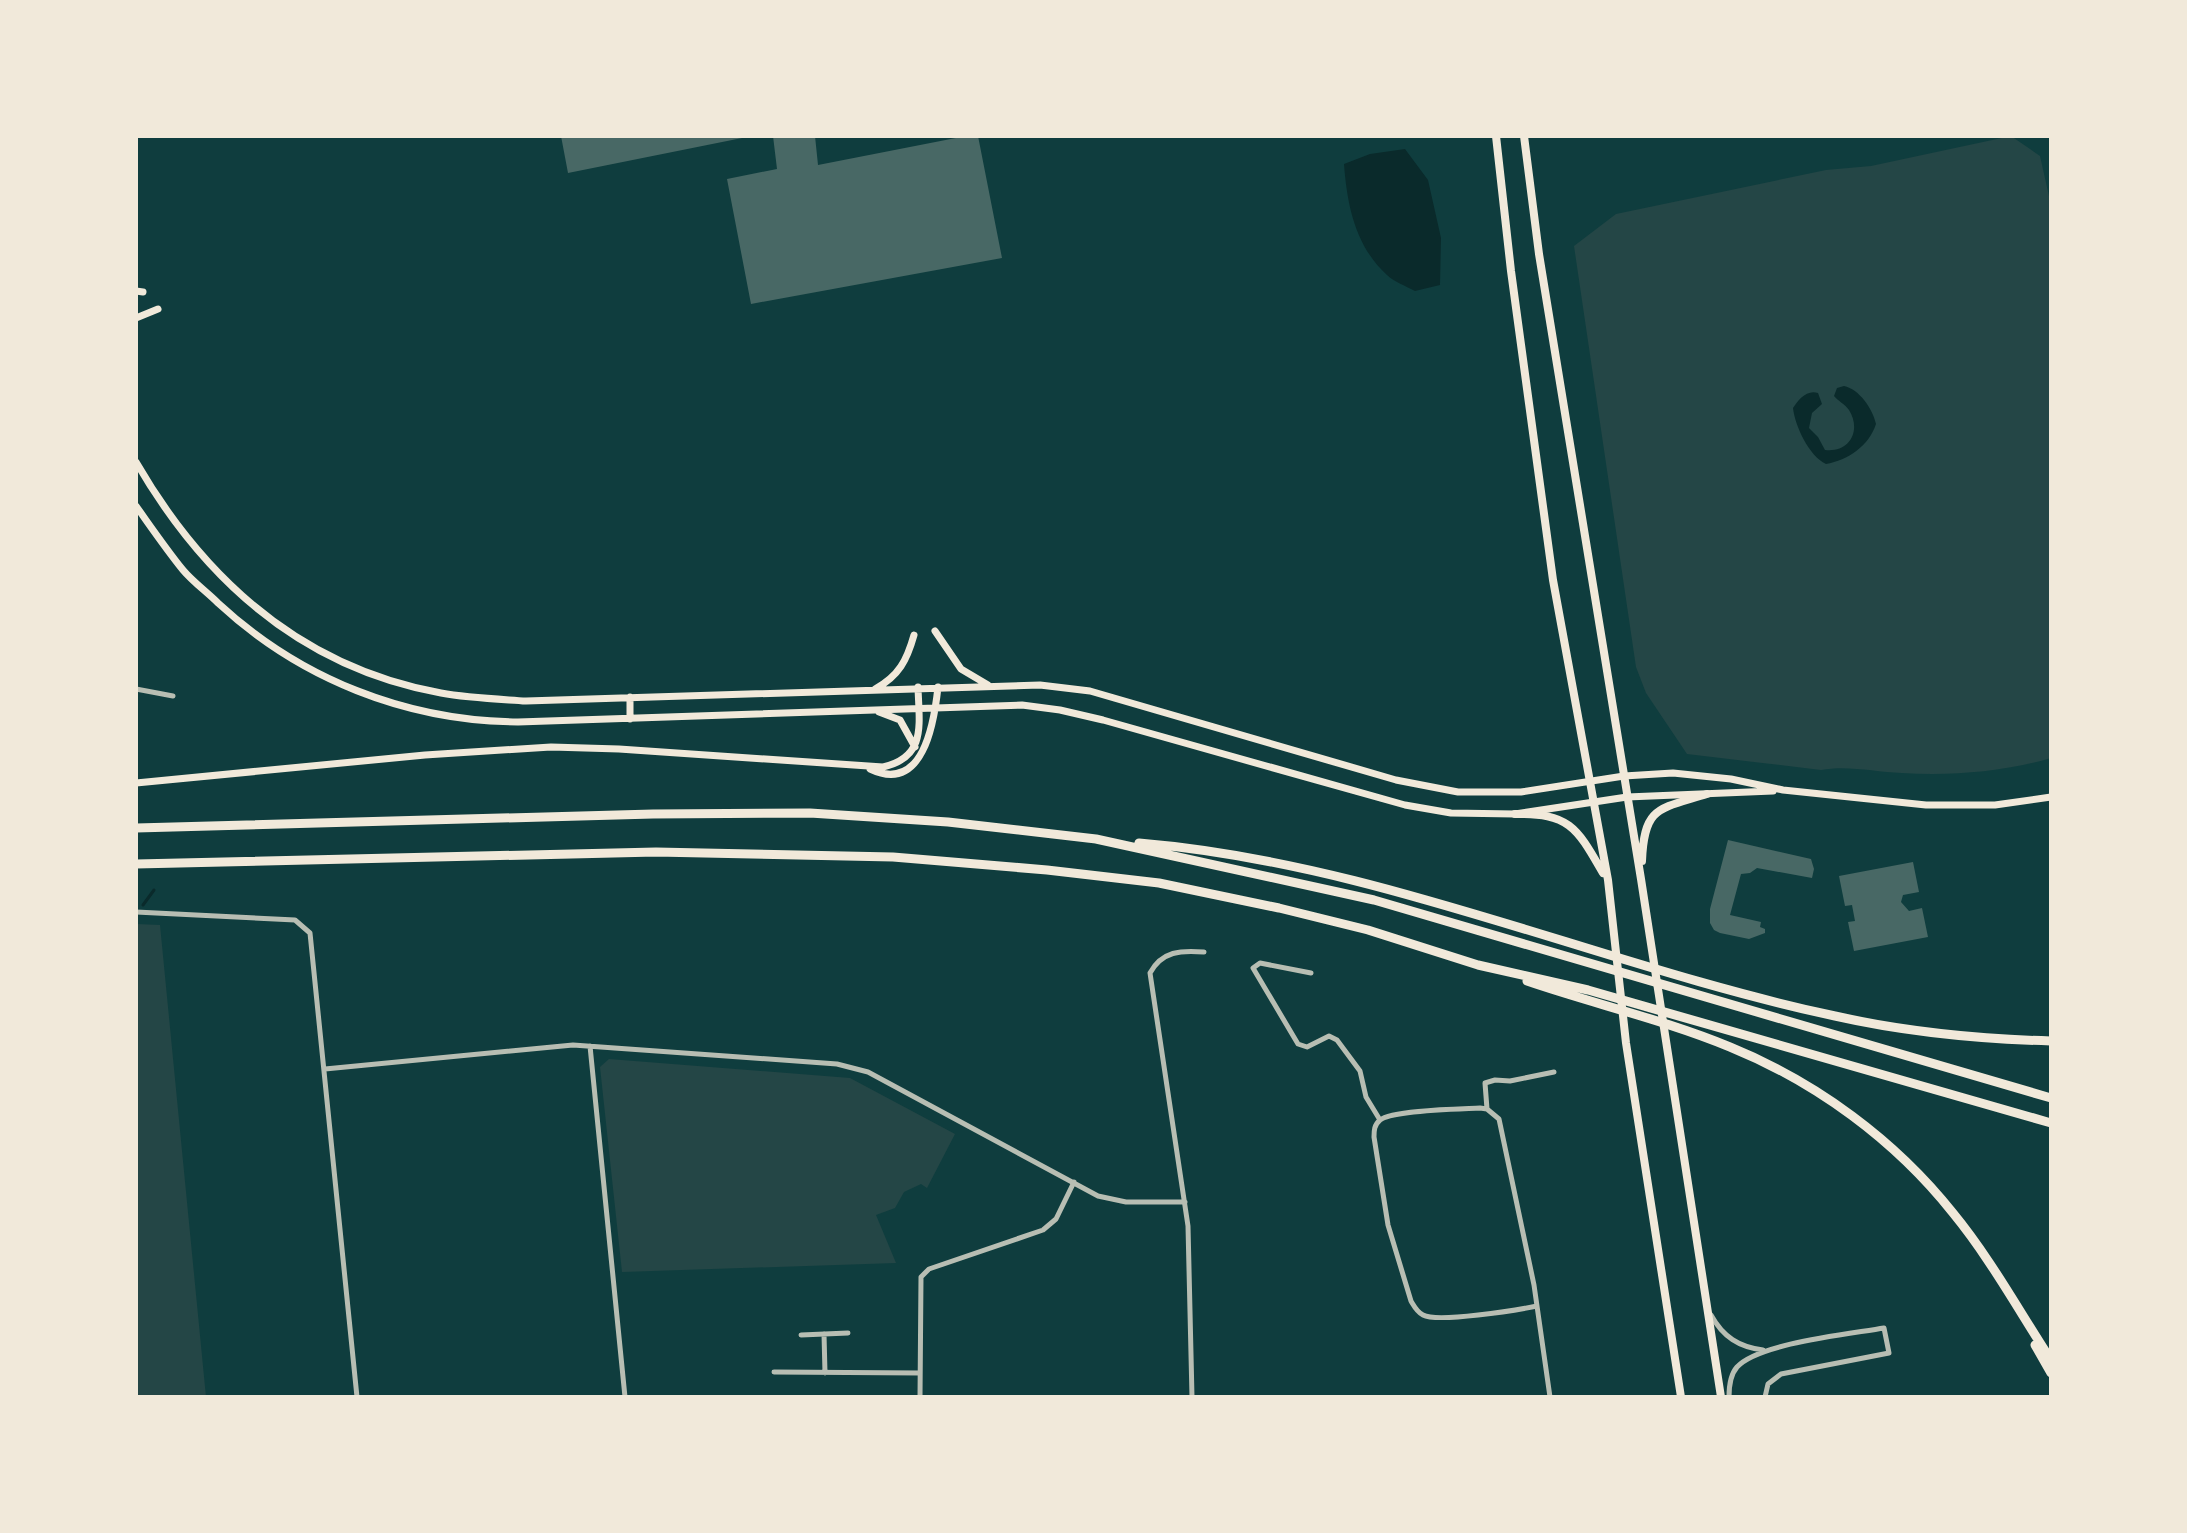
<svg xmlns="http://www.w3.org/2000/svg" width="2187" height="1533" font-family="Karla,sans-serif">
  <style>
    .green { fill: #244646 }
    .water { fill: #0a2a2b }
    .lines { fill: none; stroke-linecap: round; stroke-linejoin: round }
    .stream { stroke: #0a2a2b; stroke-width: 3 }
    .building { fill: #486865 }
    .minor { stroke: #b8beb3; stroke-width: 5 }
    .secondary { stroke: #f1e9da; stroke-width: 7 }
    .primary { stroke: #f1e9da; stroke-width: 8 }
    .motorway { stroke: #f1e9da; stroke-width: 9 }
  </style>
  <rect width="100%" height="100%" fill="#0f3d3e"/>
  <path class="green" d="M2011 136 2040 156 2051 205V758C2004 772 1951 776 1902 773 1875 772 1847 765 1821 770L1687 754 1646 693 1636 667 1574 246 1616 214 1826 170 1871 166Z
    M136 924 160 925 206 1397H136Z
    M609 1059 850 1078 955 1134 927 1188 921 1184 904 1192 895 1208 876 1215 896 1263 622 1272 600 1067Z"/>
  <path class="water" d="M1405 149 1428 180 1441 238 1440 285 1415 291C1406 286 1394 282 1387 275 1355 246 1347 204 1344 164L1370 154Z
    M1844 386C1859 389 1873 409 1876 424 1869 446 1848 460 1826 464 1809 456 1795 426 1793 408 1798 400 1807 389 1818 393L1822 404 1812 413 1809 428 1818 437 1825 450C1849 453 1862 431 1849 410 1845 404 1838 401 1834 396L1837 388Z"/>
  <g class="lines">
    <path class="stream" d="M143 905 154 890"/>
  </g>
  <path class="building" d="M561 136H747V137L568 173Z
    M773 136H815L818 165 966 136H978L1002 258 751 304 727 179 777 169Z
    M1728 840 1811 859 1814 869 1812 878 1757 868 1750 873 1741 874 1730 915 1761 922 1760 927 1765 929V933L1749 939 1720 933 1714 930 1710 923V909Z
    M1913 862 1919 892 1903 895 1901 902 1909 911 1922 908 1928 937 1854 951 1848 922 1855 921 1852 905 1845 906 1839 876Z"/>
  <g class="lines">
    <path class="minor" d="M136 689 173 696
      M136 912 295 920 310 933 357 1397
      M1311 973 1260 963 1253 968 1298 1044 1307 1047 1329 1036 1337 1040 1360 1071 1366 1097 1380 1120
      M590 1046 625 1397
      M325 1069 573 1045 837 1064 868 1072 1098 1196 1126 1202H1185
      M1487 1109 1485 1083 1495 1080 1510 1081 1554 1072
      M1537 1306C1517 1310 1438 1323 1423 1315 1417 1312 1414 1306 1411 1301L1388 1225 1374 1137C1374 1131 1374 1125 1380 1120 1392 1110 1461 1109 1480 1108L1487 1109 1499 1119 1534 1285 1550 1397
      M1711 1315C1723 1337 1739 1347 1763 1350
      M824 1334 825 1373
      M801 1335 848 1333
      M774 1372 920 1373
      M920 1397 921 1277 929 1269 1043 1230 1056 1219 1074 1182
      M1192 1397 1188 1226 1150 973C1162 951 1181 950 1204 952
      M1729 1397C1729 1386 1730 1375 1737 1367 1759 1343 1850 1334 1884 1328L1889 1353 1781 1374 1768 1384 1765 1397"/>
    <path class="secondary" d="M136 291 143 292
      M136 318 158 309
      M136 462C205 581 303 668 441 693 468 698 497 699 526 701L1040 685 1090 691 1396 780 1458 792H1521L1624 776 1673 773 1731 779 1783 790 1926 805H1995L2051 797
      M136 506C151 527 166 549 183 570 193 582 207 592 218 603 300 679 406 721 518 722L1022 705 1060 710 1103 720 1405 805 1451 813 1515 814 1627 797 1773 791
      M935 631 961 669 988 685
      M875 689C899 676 907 660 914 635
      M879 712 900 720 915 747
      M630 719V697
      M870 769C923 794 934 724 938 687
      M136 783 425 755 551 747 619 749 883 767C927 757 919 724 918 687"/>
    <path class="primary" d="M1496 136 1511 271 1553 580 1608 880 1626 1043 1681 1397
      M1524 136 1539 254 1641 879 1721 1397
      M1515 814C1570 813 1577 828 1603 873
      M1642 861C1644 806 1659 809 1707 794"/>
    <path class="motorway" d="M136 828 653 814 810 813 948 822 1096 839 1374 900 2051 1098
      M1139 843C1379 863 1601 966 1835 1016 1906 1032 1979 1039 2051 1041
      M136 864 656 852 893 857 1047 870 1159 883 1279 908 1368 930 1478 965 1588 990 2051 1123
      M1527 981C1594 1004 1665 1020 1730 1047 1816 1082 1895 1140 1953 1213 1990 1258 2019 1311 2051 1360
      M2035 1345 2051 1373"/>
  </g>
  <rect width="2187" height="1533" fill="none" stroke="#f1e9da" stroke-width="276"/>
</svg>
